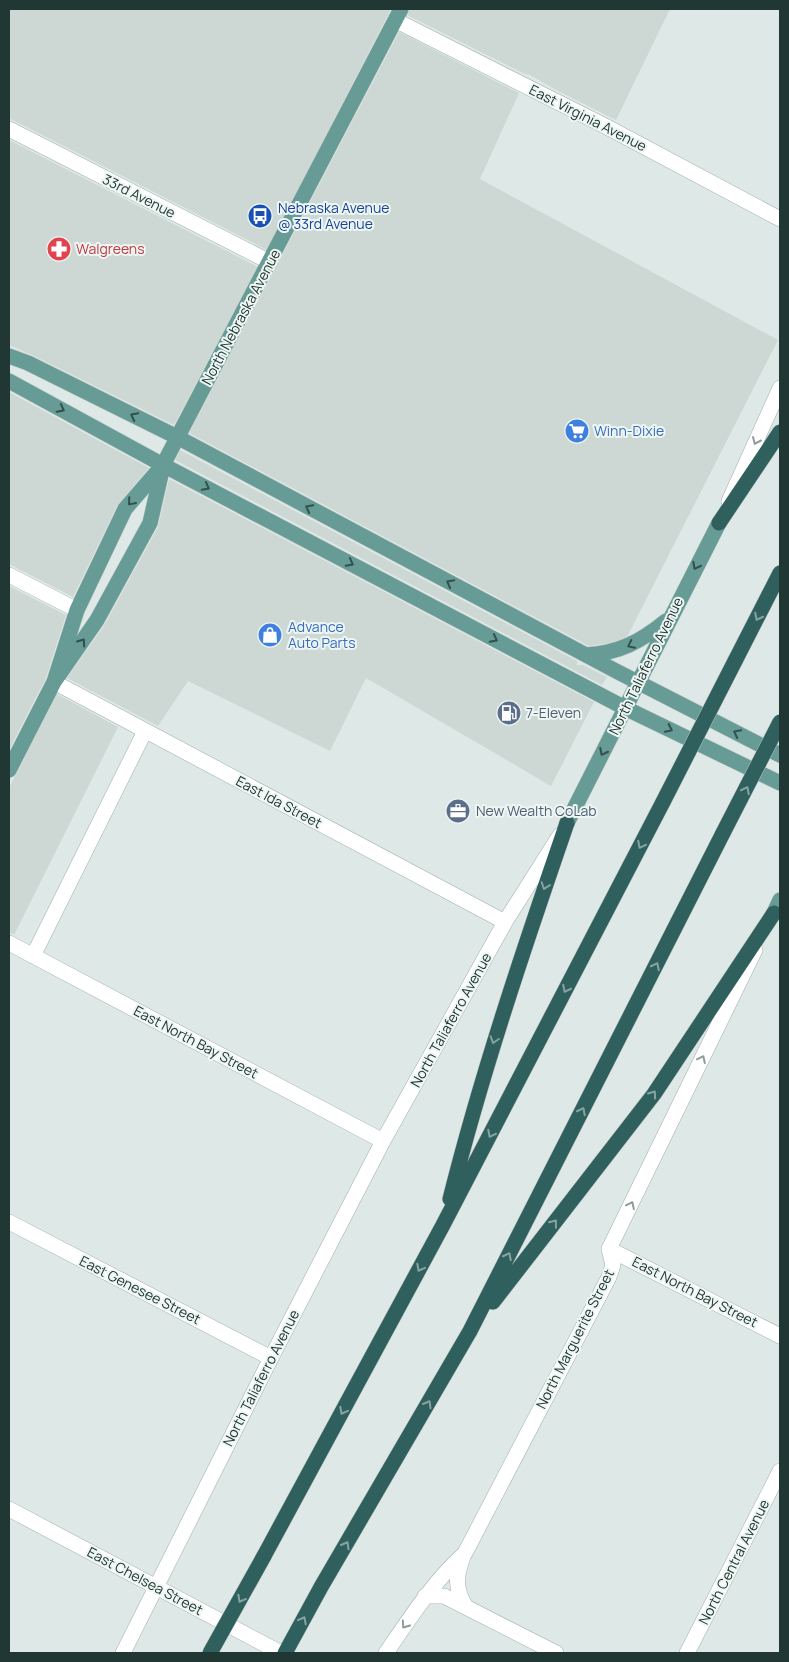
<svg xmlns="http://www.w3.org/2000/svg" width="789" height="1662" font-family="Manrope,sans-serif">
  <style>
    .built { fill: #cdd8d5 }
    .lines { fill: none; stroke-linecap: round; stroke-linejoin: round }
    .minor-casing { stroke: #a2afad; stroke-width: 16 }
    .tertiary-casing { stroke: #a2afad; stroke-width: 16 }
    .primary-casing { stroke: #bcc3c2; stroke-width: 16 }
    .motorway-casing { stroke: #bcc3c2; stroke-width: 16 }
    .minor { stroke: #fff; stroke-width: 15 }
    .tertiary { stroke: #fff; stroke-width: 15 }
    .primary { stroke: #669b96; stroke-width: 15 }
    .motorway { stroke: #2f605e; stroke-width: 15 }
    .motorway-bridge-casing { stroke: #bcc3c2; stroke-width: 16; stroke-linecap: butt }
    .motorway-bridge { stroke: #2f605e; stroke-width: 15 }
    .oneway { stroke: #32504c }
    .oneway2 { stroke: #909b9a }
    .oneway3 { stroke: #85a4a1 }
    .labels { text-anchor: middle; stroke-width: 4; stroke-linejoin: round; paint-order: stroke }
    .street-label { font-size: 14px; fill: #213734; stroke: #eef6f3 }
    .transit-label { font-size: 14px; fill: #164399; stroke: #eef6f3; text-anchor: start }
    .health-label { font-size: 14px; fill: #be3a42; stroke: #eef6f3; text-anchor: start }
    .shop-label { font-size: 14px; fill: #366cbe; stroke: #eef6f3; text-anchor: start }
    .service-label { font-size: 14px; fill: #4e5e75; stroke: #eef6f3; text-anchor: start }
  </style>
  <rect width="100%" height="100%" fill="#dee8e6"/>
  <path class="built" d="M9 9H391L267 250 9 118Z
    M410 9H670L616 120 558 91 528 74 527 75 407 15Z
    M399 32 519 93 480 179 778 340 627 637 612 643 589 646 189 433Z
    M9 140 258 267 174 425 32 355 9 345Z
    M9 392 149 468 117 506 73 597 9 564Z
    M180 450 577 661V665H583L607 677 602 685 175 460Z
    M169 479 594 702 551 786 366 678 330 751 188 681 158 726 67 678 105 624 158 527Z
    M9 586 66 615 46 678 9 750Z
    M57 694 118 727 14 935 9 932V788Z"/>
  <g class="lines">
    <defs>
      <path id="minor" d="M395 20 607 127 780 219
        M9 129 270 262
        M729 501 780 388
        M9 575 77 610
        M54 682 505 922
        M9 943 383 1141
        M33 956 145 731
        M9 1222 271 1358
        M609 1249 780 1336
        M9 1509 281 1653
        M464 1554C456 1575 454 1588 466 1607
        M425 1596H444L556 1653
        M123 1653 271 1358 383 1141 505 922 560 835
        M386 1653C410 1618 433 1582 465 1553L609 1277 613 1265 609 1249 755 950"/>
      <path id="tertiary" d="M687 1653 780 1471"/>
      <path id="primary" d="M9 356 28 363 177 437 616 671 780 755
        M9 381 163 465 625 708 780 783
        M586 655C619 653 640 642 666 621
        M54 682 77 610 125 509 163 465 401 9
        M9 770 54 682 97 620 150 523 163 466
        M567 823 719 523
        M774 913 780 900"/>
      <path id="motorway" d="M719 523 780 432
        M735 661 780 573
        M450 1199C482 1072 524 948 567 823
        M493 1302 654 1094 774 913
        M264 1556 443 1225 663 802
        M285 1653 321 1587 470 1331 723 833"/>
    </defs>
    <use href="#minor" class="minor-casing"/>
    <use href="#tertiary" class="tertiary-casing"/>
    <use href="#primary" class="primary-casing"/>
    <use href="#motorway" class="motorway-casing"/>
    <use href="#minor" class="minor"/>
    <use href="#tertiary" class="tertiary"/>
    <use href="#primary" class="primary"/>
    <use href="#motorway" class="motorway"/>
    <defs>
      <path id="motorway-bridge" d="M663 802 735 661
        M723 833 780 722
        M210 1653 264 1556"/>
    </defs>
    <use href="#motorway-bridge" class="motorway-bridge-casing"/>
    <use href="#motorway-bridge" class="motorway-bridge"/>
  </g>
  <defs><path id="oneway-chevron" d="M-2-3.5L2.5 0L-2 3.5" fill="none" stroke-width="1.6" stroke-linecap="round" stroke-linejoin="round" transform="scale(1.25)"/></defs>
  <g class="oneway">
    <use href="#oneway-chevron" transform="translate(61 409) rotate(28)"/>
    <use href="#oneway-chevron" transform="translate(134 416) rotate(-153)"/>
    <use href="#oneway-chevron" transform="translate(206 487) rotate(28)"/>
    <use href="#oneway-chevron" transform="translate(131 502) rotate(131)"/>
    <use href="#oneway-chevron" transform="translate(309 508) rotate(-152)"/>
    <use href="#oneway-chevron" transform="translate(350 563) rotate(28)"/>
    <use href="#oneway-chevron" transform="translate(696 566) rotate(117)"/>
    <use href="#oneway-chevron" transform="translate(450 583) rotate(-152)"/>
    <use href="#oneway-chevron" transform="translate(494 639) rotate(28)"/>
    <use href="#oneway-chevron" transform="translate(82 642) rotate(-55)"/>
    <use href="#oneway-chevron" transform="translate(631 645) rotate(154)"/>
    <use href="#oneway-chevron" transform="translate(669 729) rotate(26)"/>
    <use href="#oneway-chevron" transform="translate(737 733) rotate(-153)"/>
    <use href="#oneway-chevron" transform="translate(603 752) rotate(117)"/>
  </g>
  <g class="oneway2">
    <use href="#oneway-chevron" transform="translate(756 441) rotate(114)"/>
    <use href="#oneway-chevron" transform="translate(702 1059) rotate(-64)"/>
    <use href="#oneway-chevron" transform="translate(631 1205) rotate(-64)"/>
    <use href="#oneway-chevron" transform="translate(405 1625) rotate(125)"/>
  </g>
  <g class="oneway3">
    <use href="#oneway-chevron" transform="translate(758 617) rotate(117)"/>
    <use href="#oneway-chevron" transform="translate(746 790) rotate(-63)"/>
    <use href="#oneway-chevron" transform="translate(641 845) rotate(117)"/>
    <use href="#oneway-chevron" transform="translate(545 886) rotate(109)"/>
    <use href="#oneway-chevron" transform="translate(656 966) rotate(-63)"/>
    <use href="#oneway-chevron" transform="translate(566 989) rotate(117)"/>
    <use href="#oneway-chevron" transform="translate(494 1040) rotate(108)"/>
    <use href="#oneway-chevron" transform="translate(653 1094) rotate(-54)"/>
    <use href="#oneway-chevron" transform="translate(582 1111) rotate(-63)"/>
    <use href="#oneway-chevron" transform="translate(491 1134) rotate(117)"/>
    <use href="#oneway-chevron" transform="translate(554 1223) rotate(-52)"/>
    <use href="#oneway-chevron" transform="translate(508 1256) rotate(-63)"/>
    <use href="#oneway-chevron" transform="translate(420 1268) rotate(118)"/>
    <use href="#oneway-chevron" transform="translate(428 1404) rotate(-60)"/>
    <use href="#oneway-chevron" transform="translate(343 1411) rotate(118)"/>
    <use href="#oneway-chevron" transform="translate(346 1545) rotate(-60)"/>
    <use href="#oneway-chevron" transform="translate(241 1599) rotate(119)"/>
    <use href="#oneway-chevron" transform="translate(303 1620) rotate(-62)"/>
  </g>
  <defs>
    <symbol id="bus-disc" viewBox="-11 -11 22 22"><circle r="9.5" fill="#1a4fb4" stroke="#eef6f3"/><path d="M-5-6H5V4H4V6H2V4H-2V6H-4V4H-5ZM-3.5-4V0h7V-4ZM-3.5 1.2v1.5H-2V1.2ZM2 1.2v1.5H3.5V1.2Z" fill="#fff"/></symbol>
    <symbol id="pharmacy-disc" viewBox="-11 -11 22 22"><circle r="9.5" fill="#e0444e" stroke="#eef6f3"/><path d="M-2-6h4v4h4v4h-4v4h-4v-4h-4v-4h4Z" fill="#fff"/></symbol>
    <symbol id="supermarket-disc" viewBox="-11 -11 22 22"><circle r="9.5" fill="#3f7fe0" stroke="#eef6f3"/><path d="M-6-5.5h2.5l.6 2H6L4.5 2H-2.5L-4.4-4H-6ZM-1.5 3.2a1.3 1.3 0 1 0 .1 0ZM3 3.2a1.3 1.3 0 1 0 .1 0Z" fill="#fff"/></symbol>
    <symbol id="shop-disc" viewBox="-11 -11 22 22"><circle r="9.5" fill="#3f7fe0" stroke="#eef6f3"/><path d="M-5-2.5h2.3a2.7 3.5 0 0 1 5.4 0H5L5.5 6h-11ZM-1.5-2.5h3a1.5 2.3 0 0 0-3 0Z" fill="#fff"/></symbol>
    <symbol id="fuel-disc" viewBox="-11 -11 22 22"><circle r="9.5" fill="#5c6f8a" stroke="#eef6f3"/><path d="M-5.5-6h7V0h2V4h1.3V-2.5L3-4.5l.8-.8L6-3V5H2.5V1h-1V6h-7ZM-4.2-4.7v3.2H.2V-4.7Z" fill="#fff"/></symbol>
    <symbol id="office-disc" viewBox="-11 -11 22 22"><circle r="9.5" fill="#5c6f8a" stroke="#eef6f3"/><path d="M-6-3h4V-5.5h4V-3h4V5H-6ZM-1-4.5V-3h2v-1.5ZM-6 0V1H6V0Z" fill="#fff"/></symbol>
  </defs>
  <g fill-rule="evenodd">
    <use href="#bus-disc" x="246" y="202" width="28" height="28"/>
    <use href="#pharmacy-disc" x="45" y="235" width="28" height="28"/>
    <use href="#supermarket-disc" x="563" y="417" width="28" height="28"/>
    <use href="#shop-disc" x="256" y="621" width="28" height="28"/>
    <use href="#fuel-disc" x="495" y="699" width="28" height="28"/>
    <use href="#office-disc" x="444" y="797" width="28" height="28"/>
  </g>
  <g class="labels">
    <g class="street-label">
      <text transform="translate(588 118) rotate(27)" y="5">East Virginia Avenue</text>
      <text transform="translate(139 196) rotate(27)" y="5">33rd Avenue</text>
      <text transform="translate(241 317) rotate(-62)" y="5">North Nebraska Avenue</text>
      <text transform="translate(646 666) rotate(-64)" y="5">North Taliaferro Avenue</text>
      <text transform="translate(279 802) rotate(28)" y="5">East Ida Street</text>
      <text transform="translate(451 1020) rotate(-61)" y="5">North Taliaferro Avenue</text>
      <text transform="translate(196 1042) rotate(28)" y="5">East North Bay Street</text>
      <text transform="translate(140 1290) rotate(27)" y="5">East Genesee Street</text>
      <text transform="translate(695 1292) rotate(27)" y="5">East North Bay Street</text>
      <text transform="translate(575 1339) rotate(-63)" y="5">North Marguerite Street</text>
      <text transform="translate(261 1378) rotate(-63)" y="5">North Taliaferro Avenue</text>
      <text transform="translate(734 1562) rotate(-63)" y="5">North Central Avenue</text>
      <text transform="translate(145 1581) rotate(28)" y="5">East Chelsea Street</text>
    </g>
    <g class="transit-label">
      <text x="278" y="213">Nebraska Avenue<tspan x="278" dy="16">@ 33rd Avenue</tspan></text>
    </g>
    <g class="health-label">
      <text x="76" y="254">Walgreens</text>
    </g>
    <g class="shop-label">
      <text x="594" y="436">Winn-Dixie</text>
      <text x="288" y="632">Advance<tspan x="288" dy="16">Auto Parts</tspan></text>
    </g>
    <g class="service-label">
      <text x="526" y="718">7-Eleven</text>
      <text x="476" y="816">New Wealth CoLab</text>
    </g>
  </g>
  <rect width="789" height="1662" fill="none" stroke="#213734" stroke-width="20"/>
</svg>
